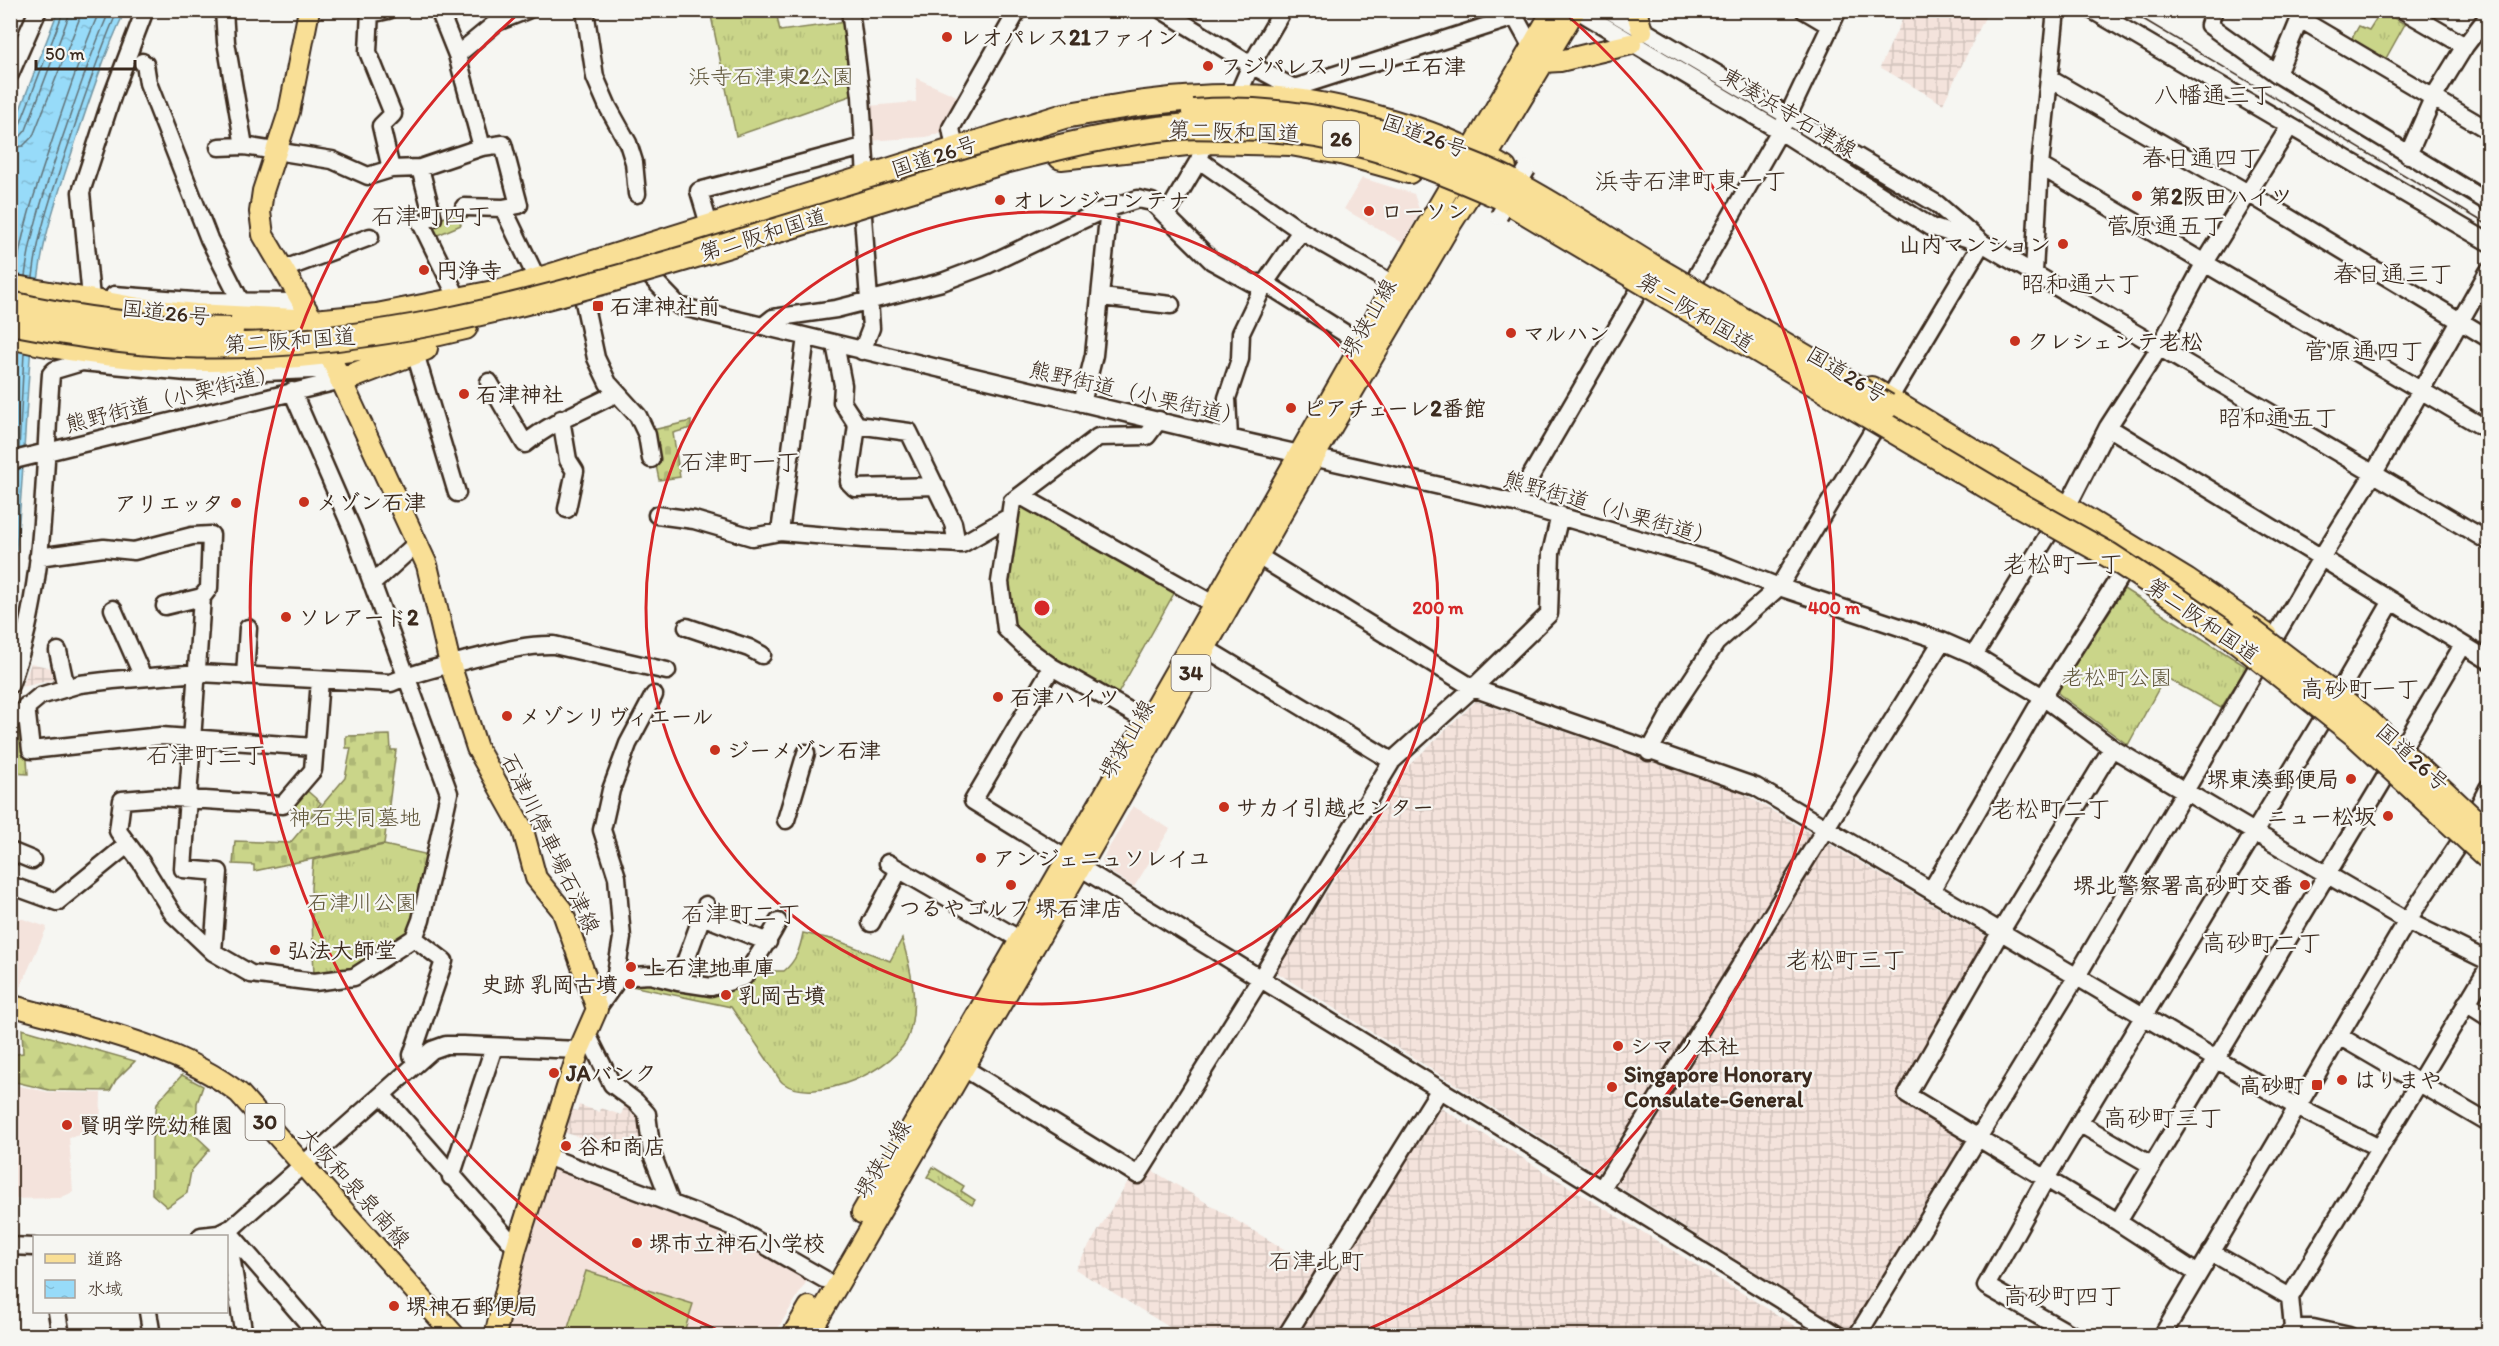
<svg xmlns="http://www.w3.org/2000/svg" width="2499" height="1346" font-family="Itim,'Klee One',sans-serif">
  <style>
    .built { fill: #f4e3dc }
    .industrial { fill: url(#industrial-grid) }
    .grass { fill: url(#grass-tufts); stroke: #828054; stroke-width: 1.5 }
    .forest { fill: url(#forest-firs); stroke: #828054; stroke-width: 1.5 }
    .cemetery { fill: url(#cemetery-stones); stroke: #828054; stroke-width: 1.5 }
    .pitch { fill: #cad589; stroke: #828054; stroke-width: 1.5 }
    .water { fill: url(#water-ripples); stroke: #7294a1; stroke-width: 1.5 }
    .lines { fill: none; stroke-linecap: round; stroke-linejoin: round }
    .shore { stroke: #607176; stroke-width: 1.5 }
    .minor-casing { stroke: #3b2a1e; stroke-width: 21 }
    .major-casing { stroke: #3b2a1e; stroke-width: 24 }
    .highway-casing { stroke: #3b2a1e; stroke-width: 28 }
    .minor { stroke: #f6f6f2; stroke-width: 16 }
    .major { stroke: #f9df96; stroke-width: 20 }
    .highway { stroke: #f9df96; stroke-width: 24 }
    .tram { stroke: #3b2a1e; stroke-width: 1.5 }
    .minor-bridge-casing { stroke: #3b2a1e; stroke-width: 21; stroke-linecap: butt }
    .highway-bridge-casing { stroke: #3b2a1e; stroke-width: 28; stroke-linecap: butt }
    .minor-bridge { stroke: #f6f6f2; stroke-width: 16 }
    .highway-bridge { stroke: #f9df96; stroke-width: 24 }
    .ring { fill: none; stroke: #d62828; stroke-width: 3 }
    .poi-dot { fill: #c8321e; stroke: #f6f6f2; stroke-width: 2 }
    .labels { text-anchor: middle; stroke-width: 4.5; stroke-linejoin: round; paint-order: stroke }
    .shield { fill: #f6f6f2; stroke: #73675e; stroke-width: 1.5 }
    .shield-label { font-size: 21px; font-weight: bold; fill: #3b2a1e }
    .poi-label { font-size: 22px; font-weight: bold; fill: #3b2a1e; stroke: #f6f6f2; text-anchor: start }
    .park-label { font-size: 22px; fill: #5f5539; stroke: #f6f6f2 }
    .street-label { font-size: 22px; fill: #3b2a1e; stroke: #f6f6f2 }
    .neighbourhood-label { font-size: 24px; fill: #3b2a1e; stroke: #f6f6f2 }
    .centre { fill: #d62828; stroke: #f6f6f2; stroke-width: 3 }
    .ring-label { font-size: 18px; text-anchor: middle; font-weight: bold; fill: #d62828; stroke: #f6f6f2; stroke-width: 4.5; stroke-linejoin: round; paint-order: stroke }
  </style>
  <defs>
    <pattern id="industrial-grid" width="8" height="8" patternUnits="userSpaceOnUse" patternTransform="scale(1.5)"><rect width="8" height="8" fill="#f4e3dc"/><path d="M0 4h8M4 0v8" fill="none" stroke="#d2c3bc"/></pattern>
    <pattern id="grass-tufts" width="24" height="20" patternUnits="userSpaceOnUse" patternTransform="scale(1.5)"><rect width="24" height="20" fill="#cad589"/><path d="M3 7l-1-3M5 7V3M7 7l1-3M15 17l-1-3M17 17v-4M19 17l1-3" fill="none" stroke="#aeb776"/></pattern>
    <pattern id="forest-firs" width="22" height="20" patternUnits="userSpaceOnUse" patternTransform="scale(1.5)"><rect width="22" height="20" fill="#cad589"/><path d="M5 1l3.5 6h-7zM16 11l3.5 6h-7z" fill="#aeb776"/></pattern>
    <pattern id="cemetery-stones" width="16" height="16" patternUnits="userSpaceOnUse" patternTransform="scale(1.5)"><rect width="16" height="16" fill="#cad589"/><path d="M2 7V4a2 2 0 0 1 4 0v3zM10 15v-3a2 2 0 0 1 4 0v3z" fill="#aeb776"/></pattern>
    <pattern id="water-ripples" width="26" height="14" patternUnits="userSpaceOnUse" patternTransform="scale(1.5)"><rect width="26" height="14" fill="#97dbf9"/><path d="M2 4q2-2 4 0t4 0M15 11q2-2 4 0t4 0" fill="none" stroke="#83bcd5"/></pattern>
  </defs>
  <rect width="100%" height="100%" fill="#f6f6f2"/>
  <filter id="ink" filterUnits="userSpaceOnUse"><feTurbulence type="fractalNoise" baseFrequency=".0167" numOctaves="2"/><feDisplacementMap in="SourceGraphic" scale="12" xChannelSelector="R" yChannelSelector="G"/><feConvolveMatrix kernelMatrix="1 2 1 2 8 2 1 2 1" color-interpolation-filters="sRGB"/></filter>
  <g filter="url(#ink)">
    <path class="built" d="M916 78 961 98 941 133 926 137 868 141V106L916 102Z
      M1362 178 1414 194 1420 212 1403 243 1344 209Z
      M1133 806 1170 829 1134 887 1104 868 1102 860Z
      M11 915 47 927 20 988 11 985Z
      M10 1084 48 1092 101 1093 100 1132 69 1137 73 1192 60 1198 11 1199Z
      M552 1166 735 1236 808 1279 774 1335 506 1336 504 1332 520 1261Z"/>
    <path class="industrial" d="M1906 11H1988L1943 104 1880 67Z
      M31 663 55 669 57 679 22 687Z
      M1476 701 1742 793 1991 939 1899 1098 1968 1140 1853 1333 1276 972 1403 771Z
      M627 1099 636 1105 647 1145 600 1138 598 1143 560 1131 567 1108 577 1111 579 1105 600 1112 601 1108 621 1115Z
      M1441 1108 1810 1335H1182L1075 1269 1130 1178 1141 1184 1150 1169 1331 1277Z"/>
    <path class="grass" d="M710 11H776L780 31 846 22 853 95 736 136Z
      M2381 11 2405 24 2385 60 2351 40 2359 26 2369 30Z
      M1022 500 1177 588 1115 699 1053 663 1011 627 1004 583 1013 518Z
      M2124 589 2247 667 2221 708 2165 677 2128 745 2059 694V688Z
      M17 728 25 730 28 774 11 773 10 734Z
      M304 788 321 803 305 823 287 808Z
      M384 845 429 855 411 932 353 970 314 977 311 888 313 860Z
      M803 933 836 940 890 961 902 939C911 969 919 1002 909 1034 899 1069 814 1106 783 1083 778 1079 774 1069 770 1064 757 1045 744 1026 731 1007L622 984 623 979 646 978 677 987 758 966 770 971H784C796 961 800 949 803 933Z
      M933 1167 964 1186 961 1191 975 1200 972 1205 927 1177Z"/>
    <path class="forest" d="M22 1029 135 1061 116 1080 110 1091 49 1090 11 1081V1055L23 1053Z
      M182 1075 203 1086 197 1103 196 1136 210 1149 191 1171 187 1193 167 1207 152 1194V1140L157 1103Z"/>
    <path class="cemetery" d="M466 210 482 211 460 220 461 225 433 237 428 223Z
      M691 421V428L673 433 680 477 659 480 650 436 653 430Z
      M390 735 391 750H396L384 844 254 871V865L233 864 235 841 290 843 345 778 351 748H346V736Z"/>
    <path class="pitch" d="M586 1271 693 1304 683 1335 582 1336 567 1331Z"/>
    <path class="water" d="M58 11H125C105 53 90 98 75 143 61 186 45 229 39 274 24 380 26 487 11 592V133Z"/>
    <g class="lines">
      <path class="shore" d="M10 132 19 127 64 10
        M10 139 20 137 26 130 71 10
        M10 148 23 146 33 136 79 20 80 10
        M16 274C22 225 40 178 55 132 69 91 82 50 100 10
        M25 276C31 229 47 184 62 139 77 96 91 52 110 10
        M33 277C38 230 55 185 70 140 85 96 99 52 118 10
        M19 449 24 353
        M11 451 16 351
        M10 537 17 469"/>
      <defs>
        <path id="minor" d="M439 10 457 55 482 147 503 144 519 205 503 208 464 207
          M585 10 595 77 608 107 628 143 634 162 637 194
          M850 10 861 96 866 177 863 216 871 328 862 351
          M1162 10 1251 65 1294 88
          M1516 10 1515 17 1531 46
          M1577 10 1780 131 1931 227 1975 241
          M1609 10 1937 204 1982 243 2488 541
          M1804 10 1831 26
          M2092 10 2488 242
          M2214 10 2209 25 2277 74 2488 202
          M2403 10 2465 46
          M370 14 388 10
          M2300 19 2488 130
          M497 22 527 10
          M457 55 497 22 498 10
          M142 62 145 64 148 83 209 239 241 302
          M10 74 38 10
          M2277 74 2303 11
          M2050 79 2248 193 2488 338
          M1237 97 1251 65 1283 10
          M1293 102 1294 88 1515 17
          M1205 141 1199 160 1301 231 1393 284
          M244 146 332 160 368 176 391 169 381 126 393 114 368 52 370 10
          M219 147 244 146 226 42 224 10
          M955 149 951 128 1018 10
          M2408 155 2433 98 2465 46 2488 16
          M2040 166 2488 430
          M420 168 433 218
          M391 169 420 168 482 147
          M503 208 538 281
          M1166 216 1199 160
          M421 223 459 301
          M710 228 699 191 863 147
          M284 269 370 237
          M2034 272 2040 166 2056 10
          M652 278 679 306 1229 438 1515 503 1716 562 1779 587 1942 641 1974 655 2043 697 2112 748 2254 832 2407 921 2488 961
          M1693 285 1698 274 1787 118 1838 10
          M114 295 193 301 303 302
          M583 297 596 358 608 383 638 416 647 435 651 459
          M1101 297 1171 305
          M91 298 81 192 113 94 145 10
          M763 326 773 318 836 309 942 282 987 265 1103 210 1138 199 1152 202 1212 261 1252 283H1265L1362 344
          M835 344 843 385 842 402 857 425 909 432 953 523 957 544
          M415 353 457 493
          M82 362 187 372 242 373 336 369
          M489 382 525 444C553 421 585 410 617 393
          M292 391 353 531 449 793 421 920 414 938 354 977 314 982 251 974 213 952 173 914 141 862 118 831 122 800 159 797 283 805 313 770 320 680
          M1889 399 1982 243
          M1082 403 1094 355 1109 208
          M561 419 568 460 575 471 567 509
          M857 425 849 482 855 488 936 486
          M2108 427 2488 660
          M1229 438 1227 398 1240 359 1241 333 1265 283 1301 231
          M10 461 342 380
          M1021 496 1213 604
          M1515 503 1642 285
          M2067 507 2108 427 2159 348 2204 264 2290 126
          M657 515 694 520 752 537 780 532 863 539 962 544 1009 517
          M780 532 806 337
          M1258 556 1473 688 1756 787 2297 1107 2379 1148
          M38 557 104 548 134 551 192 536 211 535 209 588 202 597
          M372 584 417 543
          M165 606 202 597 183 869 219 872 213 952
          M113 609 143 677
          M687 627 749 648 762 655
          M1205 648 1392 761
          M58 651 66 688
          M1974 655 2051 530
          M1052 667 1025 647 1006 629 1000 582 1012 502 1098 437 1147 436 1159 420
          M245 676 248 628
          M10 685C47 587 43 477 51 374L55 370 82 362V357
          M2338 694 2392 601
          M26 706 31 750 161 736 314 747
          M10 721 40 696 80 684 113 680 199 673 391 683C415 672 441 667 467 660 496 653 524 644 554 645L667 671
          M1147 721 1052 667 973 801 1839 1336
          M2403 747 2463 645
          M2112 748 2001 931 1907 1095 2118 1222 2198 1274
          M1649 752 1673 708 1716 643 1779 587 1876 426
          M786 820 806 753
          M10 851 32 860
          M888 863 1019 939
          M10 885 57 902 127 845
          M1932 889 2043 697 2122 573
          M702 916 768 942
          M871 923 899 870
          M414 938 444 961 412 1055 416 1064
          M618 971 633 976 650 975 678 982 711 987 744 977C756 958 768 942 778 922
          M678 982 706 905
          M2466 1003 2488 1017
          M597 1009 614 985 622 938 617 877 602 830 611 790 628 744 654 695
          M587 1034 612 1084 636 1102 647 1114 652 1154 671 1203
          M2339 1036 2488 1123
          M964 1068 1138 1175 1261 978 1392 761 1473 688 1549 614 1551 553 1560 515
          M383 1096 516 1248
          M2079 1123 2151 1165
          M546 1156 733 1227 824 1279
          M451 1177 494 1047
          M1602 1188 1942 641
          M2118 1222 2389 771
          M227 1230 319 1336
          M227 1231 244 1336
          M201 1236 219 1234 233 1227 432 1050 446 1045H463L579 1050
          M10 1246 34 1247
          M2211 1252 2290 1297
          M57 1312 61 1336
          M148 1312 152 1336
          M2293 1328 2290 1297 2488 968
          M2287 1335 2293 1328H2313L2349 1336
          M1286 1336 1440 1089
          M1857 1336 2077 976 2321 558 2374 473 2488 272
          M2074 1336 1986 1286 2045 1180 2325 715
          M2162 1336 2407 921 2462 839 2488 788"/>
        <path id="major" d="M309 10 289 112 263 191 260 212 263 235 314 322 427 565 450 664 477 748 523 830 536 878 562 910 597 1009 579 1050 516 1248 495 1336
          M1636 10 1642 31
          M1543 62 1560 61 1631 44
          M10 1005C85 1027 177 1045 239 1093L455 1336
          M862 1213 1147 721 1362 344 1393 284 1553 10
          M792 1336 809 1307
          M808 1336 1081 866 1321 445 1449 227 1472 191 1486 158 1575 10"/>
        <path id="highway" d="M1061 157 1205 141 1291 143 1341 152 1409 171
          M10 287 139 310 195 316 314 322 377 316 504 291 1064 116C1120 106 1179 96 1237 97 1320 97 1433 127 1504 169
          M10 336C158 372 319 363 465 327
          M342 380 425 348
          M1871 389 2186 581 2266 636"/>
      </defs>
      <use href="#minor" class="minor-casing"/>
      <use href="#major" class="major-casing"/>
      <use href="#highway" class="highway-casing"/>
      <use href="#minor" class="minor"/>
      <use href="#major" class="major"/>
      <use href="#highway" class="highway"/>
      <path class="tram" d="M2128 10 2488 225"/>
      <defs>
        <path id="minor-bridge" d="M1499 216 1527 169"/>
        <path id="highway-bridge" d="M1194 112C1283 105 1369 124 1451 156 1471 164 1491 171 1510 181 1562 208 1611 242 1661 272 1737 316 1812 361 1887 406
          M10 304C83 321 156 329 231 330
          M10 322C68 333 124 343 183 345 356 351 521 307 686 258 792 226 898 193 1005 161 1062 146 1119 132 1178 127 1195 125 1212 127 1228 127 1332 128 1406 155 1499 196L2007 498 2109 555 2179 601 2239 642 2355 734 2488 857
          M2246 627 2363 717 2488 834"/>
      </defs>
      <use href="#minor-bridge" class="minor-bridge-casing"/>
      <use href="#highway-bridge" class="highway-bridge-casing"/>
      <use href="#minor-bridge" class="minor-bridge"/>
      <use href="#highway-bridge" class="highway-bridge"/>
    </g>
  </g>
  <g class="ring">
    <circle cx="1042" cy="608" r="396"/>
    <path d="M726 1334A792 792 0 0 1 517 15M1567 15A792 792 0 0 1 1358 1334"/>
  </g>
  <g class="poi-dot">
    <circle cx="947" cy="37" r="6"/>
    <circle cx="1208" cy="66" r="6"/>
    <circle cx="2137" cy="196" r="6"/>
    <circle cx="1000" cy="200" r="6"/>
    <circle cx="1369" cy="211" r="6"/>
    <circle cx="2063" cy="244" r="6"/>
    <circle cx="424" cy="270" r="6"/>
    <rect x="592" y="300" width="12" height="12" rx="3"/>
    <circle cx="1511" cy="333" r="6"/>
    <circle cx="2015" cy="341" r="6"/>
    <circle cx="464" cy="394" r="6"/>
    <circle cx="1291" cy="408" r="6"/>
    <circle cx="304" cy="502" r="6"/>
    <circle cx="236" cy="503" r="6"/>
    <circle cx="286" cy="617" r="6"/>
    <circle cx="998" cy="697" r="6"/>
    <circle cx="507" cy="716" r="6"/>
    <circle cx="715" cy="750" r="6"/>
    <circle cx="2351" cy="779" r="6"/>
    <circle cx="1224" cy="807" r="6"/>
    <circle cx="2388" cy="816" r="6"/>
    <circle cx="981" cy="858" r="6"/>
    <circle cx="1011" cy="885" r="6"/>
    <circle cx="2305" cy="885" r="6"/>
    <circle cx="275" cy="950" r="6"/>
    <circle cx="631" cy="967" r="6"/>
    <circle cx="630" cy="984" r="6"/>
    <circle cx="726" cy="995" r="6"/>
    <circle cx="1618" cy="1046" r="6"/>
    <circle cx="554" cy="1073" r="6"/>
    <circle cx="2342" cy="1080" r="6"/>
    <rect x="2311" y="1079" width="12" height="12" rx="3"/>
    <circle cx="1612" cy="1087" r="6"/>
    <circle cx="67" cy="1125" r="6"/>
    <circle cx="566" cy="1146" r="6"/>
    <circle cx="637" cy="1243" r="6"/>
    <circle cx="394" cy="1306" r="6"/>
  </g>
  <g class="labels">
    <g class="shield">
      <rect x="1323" y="121" width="36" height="36" rx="4.5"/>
      <rect x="1171.5" y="655" width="39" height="36" rx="4.5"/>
      <rect x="245.5" y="1104" width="39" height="36" rx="4.5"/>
    </g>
    <g class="shield-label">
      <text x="1341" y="146">26</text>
      <text x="1191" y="680">34</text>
      <text x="265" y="1129">30</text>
    </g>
    <g class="poi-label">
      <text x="959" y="45">レオパレス21ファイン</text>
      <text x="1220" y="74">フジパレス リーリエ石津</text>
      <text x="2149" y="204">第2阪田ハイツ</text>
      <text x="1012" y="208">オレンジコンテナ</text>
      <text x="1381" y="219">ローソン</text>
      <text x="2051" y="252" text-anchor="end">山内マンション</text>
      <text x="436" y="278">円浄寺</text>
      <text x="610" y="314">石津神社前</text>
      <text x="1523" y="341">マルハン</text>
      <text x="2027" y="349">クレシェンテ老松</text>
      <text x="476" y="402">石津神社</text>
      <text x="1303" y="416">ピアチェーレ2番館</text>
      <text x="316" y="510">メゾン石津</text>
      <text x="224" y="511" text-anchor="end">アリエッタ</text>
      <text x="298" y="625">ソレアード2</text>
      <text x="1010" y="705">石津ハイツ</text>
      <text x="519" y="724">メゾンリヴィエール</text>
      <text x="727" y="758">ジーメゾン石津</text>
      <text x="2339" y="787" text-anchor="end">堺東湊郵便局</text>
      <text x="1236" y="815">サカイ引越センター</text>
      <text x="2376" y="824" text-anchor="end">ニュー松坂</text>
      <text x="993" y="866">アンジェニュソレイユ</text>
      <text x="2293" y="893" text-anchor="end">堺北警察署高砂町交番</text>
      <text x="1011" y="916" text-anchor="middle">つるやゴルフ 堺石津店</text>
      <text x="287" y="958">弘法大師堂</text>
      <text x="643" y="975">上石津地車庫</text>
      <text x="618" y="992" text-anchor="end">史跡 乳岡古墳</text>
      <text x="738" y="1003">乳岡古墳</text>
      <text x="1630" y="1054">シマノ本社</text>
      <text x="566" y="1081">JAバンク</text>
      <text x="1624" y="1082">Singapore Honorary<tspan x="1624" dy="25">Consulate-General</tspan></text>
      <text x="2354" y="1088">はりまや</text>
      <text x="2305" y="1093" text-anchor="end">高砂町</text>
      <text x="79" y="1133">賢明学院幼稚園</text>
      <text x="578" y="1154">谷和商店</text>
      <text x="649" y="1251">堺市立神石小学校</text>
      <text x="406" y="1314">堺神石郵便局</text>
    </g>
    <g class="park-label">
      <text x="771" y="84">浜寺石津東2公園</text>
      <text x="2117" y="685">老松町公園</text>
      <text x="355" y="825">神石共同墓地</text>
      <text x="362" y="910">石津川公園</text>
    </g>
    <g class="street-label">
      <text transform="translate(1789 112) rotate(31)" y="8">東湊浜寺石津線</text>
      <text transform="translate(1234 131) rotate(2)" y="8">第二阪和国道</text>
      <text transform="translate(1425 135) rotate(20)" y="8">国道26号</text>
      <text transform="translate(934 156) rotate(-18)" y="8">国道26号</text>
      <text transform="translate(763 234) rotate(-17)" y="8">第二阪和国道</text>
      <text transform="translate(166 312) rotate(6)" y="8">国道26号</text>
      <text transform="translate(1696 312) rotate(31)" y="8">第二阪和国道</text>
      <text transform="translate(1368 318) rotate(-60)" y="8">堺狭山線</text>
      <text transform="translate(290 340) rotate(-4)" y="8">第二阪和国道</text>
      <text transform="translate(1847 374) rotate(31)" y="8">国道26号</text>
      <text transform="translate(1137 393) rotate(13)" y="8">熊野街道（小栗街道）</text>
      <text transform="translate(172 398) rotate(-14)" y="8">熊野街道（小栗街道）</text>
      <text transform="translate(1610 508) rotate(16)" y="8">熊野街道（小栗街道）</text>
      <text transform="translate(2203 620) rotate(35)" y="8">第二阪和国道</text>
      <text transform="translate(1126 739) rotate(-60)" y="8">堺狭山線</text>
      <text transform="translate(2413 757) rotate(42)" y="8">国道26号</text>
      <text transform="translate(551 843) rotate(64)" y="8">石津川停車場石津線</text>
      <text transform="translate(882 1159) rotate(-59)" y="8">堺狭山線</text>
      <text transform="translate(355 1187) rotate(48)" y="8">大阪和泉泉南線</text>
    </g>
    <g class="neighbourhood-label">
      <text x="2214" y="103">八幡通三丁</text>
      <text x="2202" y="166">春日通四丁</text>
      <text x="1691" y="189">浜寺石津町東一丁</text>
      <text x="431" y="224">石津町四丁</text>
      <text x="2166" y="234">菅原通五丁</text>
      <text x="2393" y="282">春日通三丁</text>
      <text x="2081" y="292">昭和通六丁</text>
      <text x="2364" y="359">菅原通四丁</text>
      <text x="2278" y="426">昭和通五丁</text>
      <text x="740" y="470">石津町一丁</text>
      <text x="2063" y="572">老松町一丁</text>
      <text x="2360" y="697">高砂町一丁</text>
      <text x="206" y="763">石津町三丁</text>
      <text x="2051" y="817">老松町二丁</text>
      <text x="741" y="922">石津町二丁</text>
      <text x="2262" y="951">高砂町二丁</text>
      <text x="1846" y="968">老松町三丁</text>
      <text x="2163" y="1126">高砂町三丁</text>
      <text x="1316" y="1269">石津北町</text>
      <text x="2063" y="1304">高砂町四丁</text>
    </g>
  </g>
  <circle cx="1042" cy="608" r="9" class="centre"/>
  <g class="ring-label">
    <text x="1438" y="614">200 m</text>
    <text x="1834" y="614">400 m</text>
  </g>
  <rect width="2499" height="1346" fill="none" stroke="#f6f6f2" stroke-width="36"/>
  <rect x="18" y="18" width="2463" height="1310" fill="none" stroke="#3b2a1e" stroke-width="2" filter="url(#ink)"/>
  <rect x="33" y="1235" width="195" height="78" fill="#f6f6f2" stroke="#aba49d" stroke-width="1.5"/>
  <rect x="45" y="1254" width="30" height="9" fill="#f9df96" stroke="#aba49d" stroke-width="1.5"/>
  <text x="87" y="1265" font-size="18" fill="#3b2a1e">道路</text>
  <rect x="45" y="1280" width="30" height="18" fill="url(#water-ripples)" stroke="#aba49d" stroke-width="1.5"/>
  <text x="87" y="1295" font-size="18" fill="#3b2a1e">水域</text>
  <path d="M36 60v9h99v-9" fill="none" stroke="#3b2a1e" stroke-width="3"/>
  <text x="45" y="60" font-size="18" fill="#3b2a1e" stroke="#f6f6f2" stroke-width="4.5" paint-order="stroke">50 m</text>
</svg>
